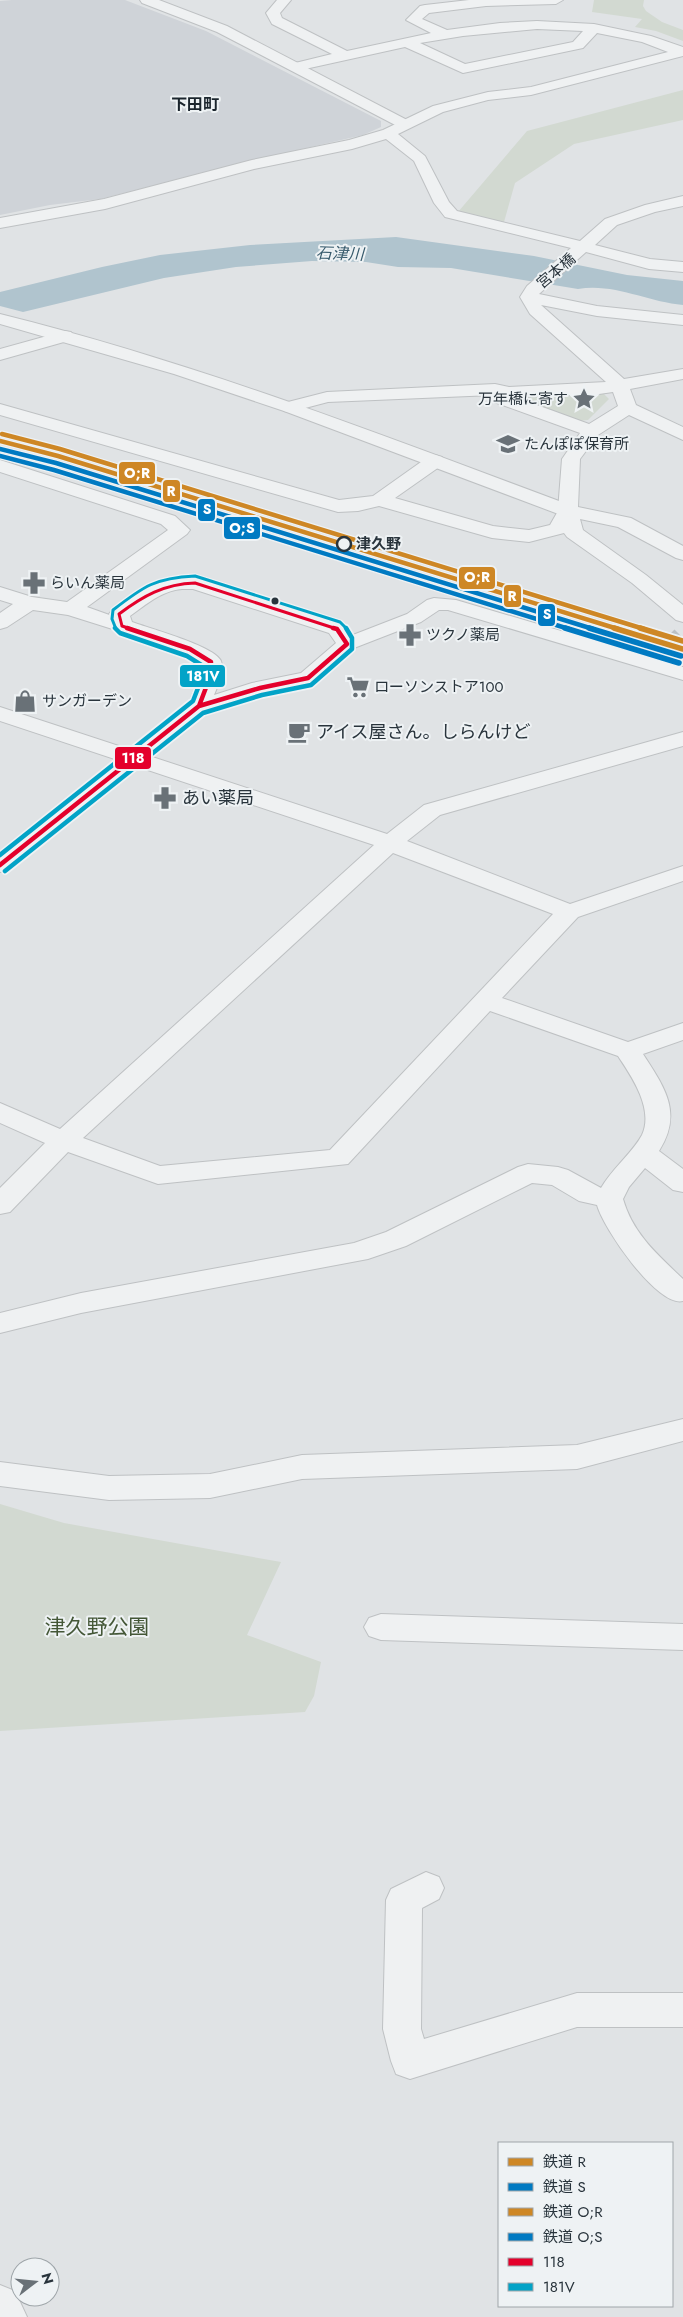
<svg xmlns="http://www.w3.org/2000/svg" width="683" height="2317" font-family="Jost,'Noto Sans JP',sans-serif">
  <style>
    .built { fill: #cfd3d8 }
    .green { fill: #d2d9d1 }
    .water { fill: #b0c4ce }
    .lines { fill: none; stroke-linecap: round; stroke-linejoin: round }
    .minor-tunnel { stroke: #bbc0c3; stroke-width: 24; stroke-dasharray: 24 12; stroke-linecap: butt }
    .minor-casing { stroke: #bec1c3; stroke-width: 2 }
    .tertiary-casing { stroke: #bec1c3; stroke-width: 2 }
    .minor { fill: #eff1f2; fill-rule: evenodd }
    .tertiary { fill: #eff1f2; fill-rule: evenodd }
    .bus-1-far1-casing { stroke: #eef2f4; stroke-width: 5.5 }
    .bus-1-casing { stroke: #eef2f4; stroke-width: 8 }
    .bus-2-far1-casing { stroke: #eef2f4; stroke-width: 5.5 }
    .bus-2-casing { stroke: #eef2f4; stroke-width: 8 }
    .bus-1-far1 { stroke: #e4002b; stroke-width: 3 }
    .bus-1 { stroke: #e4002b; stroke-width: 4.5 }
    .bus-2-far1 { stroke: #02a3c7; stroke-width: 3 }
    .bus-2 { stroke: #02a3c7; stroke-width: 4.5 }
    .rail-1-far1-casing { stroke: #eef2f4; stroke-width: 7 }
    .rail-1-casing { stroke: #eef2f4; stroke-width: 9 }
    .rail-2-far1-casing { stroke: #eef2f4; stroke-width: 7 }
    .rail-2-casing { stroke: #eef2f4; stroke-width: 9 }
    .rail-3-far1-casing { stroke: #eef2f4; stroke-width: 7 }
    .rail-3-casing { stroke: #eef2f4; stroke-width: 9 }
    .rail-4-far1-casing { stroke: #eef2f4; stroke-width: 7 }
    .rail-4-casing { stroke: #eef2f4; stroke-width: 9 }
    .rail-1-far1 { stroke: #ce8725; stroke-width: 4.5 }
    .rail-1 { stroke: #ce8725; stroke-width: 5.5 }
    .rail-2-far1 { stroke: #007ac2; stroke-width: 4.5 }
    .rail-2 { stroke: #007ac2; stroke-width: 5.5 }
    .rail-3-far1 { stroke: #ce8725; stroke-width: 4.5 }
    .rail-3 { stroke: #ce8725; stroke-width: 5.5 }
    .rail-4-far1 { stroke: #007ac2; stroke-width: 4.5 }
    .rail-4 { stroke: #007ac2; stroke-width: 5.5 }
    .stop-dot { fill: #eef2f4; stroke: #29343c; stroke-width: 2.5 }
    .bus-dot { fill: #29343c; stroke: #eef2f4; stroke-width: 2 }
    .labels { text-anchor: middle; stroke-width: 4; stroke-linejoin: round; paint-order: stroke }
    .far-street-label { font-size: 15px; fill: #29343c; stroke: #eef2f4 }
    .far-poi-label { font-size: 15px; fill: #29343c; stroke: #eef2f4; text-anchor: start }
    .far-stop-label { font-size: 15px; font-weight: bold; fill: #29343c; stroke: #eef2f4; text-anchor: start }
    .far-neighbourhood-label { font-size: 16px; font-weight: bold; fill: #1b252d; stroke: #eef2f4 }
    .far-water-label { font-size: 16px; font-style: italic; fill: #375a6c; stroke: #eef2f4 }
    .poi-label { font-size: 18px; fill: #29343c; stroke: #eef2f4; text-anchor: start }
    .near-park-label { font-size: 21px; fill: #445737; stroke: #eef2f4 }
    .line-badge { stroke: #eef2f4; stroke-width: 2 }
    .badge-label { font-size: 14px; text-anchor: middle; font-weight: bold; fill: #fff }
  </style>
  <rect width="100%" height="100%" fill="#e0e3e5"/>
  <path class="built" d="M12 0H125L206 31 381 121V127L363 135 263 158 100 199 50 205 0 215V1Z"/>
  <path class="green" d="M594 0H644L643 6 646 11 662 22 683 30V41L656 31 635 27 642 19 592 12Z
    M683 90V120L574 144 515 183 504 222 458 212 527 131Z
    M604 394 609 399 588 420 578 421 515 400V397Z
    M0 1504 64 1523 281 1562 247 1635 321 1662 314 1696 305 1712 0 1731Z"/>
  <path class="water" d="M396 237 534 256 627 275 683 281V305C647 302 615 283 578 289L451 268 398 267 366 262 312 261 236 267 164 278 23 312 0 306V292L102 267 160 255 250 245Z"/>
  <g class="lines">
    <path class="minor-tunnel" d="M671 650 683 638"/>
    <defs>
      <path id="minor" d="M277 0H291L280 13 282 18 347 51 431 33 406 20 420 6 425 5 469 0H563L556 4 486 6 429 13 422 19 447 30 500 23 537 21 594 24 651 36 683 47V56L531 95 488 100 443 112 398 134 425 156 449 202 457 211 580 241 605 219 645 205 683 196V206L655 212 617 225 595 245 650 259 683 262V272L649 269 586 252 539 294 597 306 683 315V325L597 316 541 305 624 379 683 369V379L630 389 636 405 683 427V440L629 415 598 435 580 459 578 507 631 518 683 546V560L676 558 618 527 580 519 583 530 646 575 683 605V622L676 620 632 583 567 537 564 533 529 542 492 538 379 506 358 511 338 512 0 415V404L339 500 373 496 428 457 435 455 442 457 444 461 442 465 395 498 493 526 529 530 550 525 558 511 562 459 580 433 494 402 491 398 493 395 328 402 290 412 284 411 281 407 284 403 327 392 495 384 509 387 606 382 530 314 520 297 527 286 571 248 445 217 434 203 414 161 386 139 352 149 254 169 105 209 0 228V218L104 199 252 160 349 140 383 130 433 106 488 92 531 87 668 52 642 42 597 33 583 48 463 73 405 47 296 71 291 70 289 67 291 64 332 54 272 24 266 13ZM537 29 583 31 573 42 465 64 420 43 463 36ZM613 392 618 406 589 424 515 397 599 394Z
        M65 331 71 332 74 336 71 340 0 360V349Z
        M0 460 175 516 190 530 187 534 87 607 129 622 132 626 129 630 122 632 68 615 33 610 7 627 0 629V613L13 604 0 600V587L32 597 67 602 168 530 161 524 0 472Z
        M434 598 456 600 683 667V680L448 610H439L421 622 354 648 347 650 340 648 336 644 340 640 407 614 427 600Z
        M0 707 387 834 424 805 683 732V746L440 815 407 841 570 904 683 866V881L578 917 502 998 628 1042 683 1023V1040L643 1054C665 1088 683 1113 659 1151L683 1169V1192L673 1190 645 1168 629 1187 623 1199C633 1234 658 1255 683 1279V1301C658 1308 603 1228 597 1205L579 1201 552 1185 532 1183 406 1246 368 1259 81 1313 0 1333V1313L81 1293 354 1243 386 1232 518 1167 528 1164 558 1167 568 1170 601 1188C612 1169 633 1152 642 1135 654 1109 632 1077 618 1056L490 1011 348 1164 158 1184 68 1152 10 1212 0 1214V1188L45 1143 0 1123V1103L60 1129 374 845 0 721ZM393 853 553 914 330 1150 160 1166 83 1138Z
        M683 1419V1441L577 1469 302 1479 210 1498 109 1500 0 1486V1462L109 1476 210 1474 302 1455 577 1445Z
        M381 1614 683 1624V1650L381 1640 369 1636 364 1627 369 1618Z
        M426 1872 439 1877 444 1888 439 1899 422 1908 421 2029 424 2039 577 1993H683V2027H577L410 2079 396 2074 391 2061 383 2029 386 1900 391 1889Z
        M0 2285 15 2291 27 2317H0Z"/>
      <path id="tertiary" d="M140 0H159L227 26 409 121 411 124 404 128 399 127 217 32 142 3Z
        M0 314C197 363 385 436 575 507L578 511 575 515 568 517 561 515 284 411 174 374 0 324Z
        M195 577 344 625 358 644 316 683 264 694 207 711 8 870 0 872V853L189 703 199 677 200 664 182 654 115 630 109 614 112 610C141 589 158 577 195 577ZM182 589H193L329 633 336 643 301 673 252 683 214 695C218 685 225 671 221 661 215 646 148 628 132 622L130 616C147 604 161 591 182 589Z"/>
    </defs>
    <use href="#minor" class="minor-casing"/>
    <use href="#tertiary" class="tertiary-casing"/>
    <use href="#minor" class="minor"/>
    <use href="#tertiary" class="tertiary"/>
    <defs>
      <path id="bus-1-far1" d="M122 626 131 629
        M122 626 119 614C143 596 164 584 195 583L337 629"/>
      <path id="bus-1" d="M127 628 190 649 211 662 210 677 199 706
        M0 865 199 706 260 688 308 678 347 644 337 629 333 628"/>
      <path id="bus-2-far1" d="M116 629 112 619 113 610C144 586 155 578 195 576L340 622 347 629"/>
      <path id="bus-2" d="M0 855 193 701 203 675V666L187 656 120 633 115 628
        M5 871 203 713 262 695 311 685 352 649V638L346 628"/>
    </defs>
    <use href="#bus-1-far1" class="bus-1-far1-casing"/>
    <use href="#bus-1" class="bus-1-casing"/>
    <use href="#bus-2-far1" class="bus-2-far1-casing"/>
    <use href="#bus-2" class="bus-2-casing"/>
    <use href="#bus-1-far1" class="bus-1-far1"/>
    <use href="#bus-1" class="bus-1"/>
    <use href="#bus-2-far1" class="bus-2-far1"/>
    <use href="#bus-2" class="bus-2"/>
    <defs>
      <path id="rail-1-far1" d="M0 441 58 456 618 629"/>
      <path id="rail-1" d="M614 628 683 649"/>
      <path id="rail-2-far1" d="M0 449 56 463 593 629"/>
      <path id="rail-2" d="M589 628 681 656"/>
      <path id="rail-3-far1" d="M2 434 60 449 644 629"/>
      <path id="rail-3" d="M640 628 683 641"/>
      <path id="rail-4-far1" d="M0 456 54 470 569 629"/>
      <path id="rail-4" d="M565 628 679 663"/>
    </defs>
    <use href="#rail-1-far1" class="rail-1-far1-casing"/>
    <use href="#rail-1" class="rail-1-casing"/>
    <use href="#rail-2-far1" class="rail-2-far1-casing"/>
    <use href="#rail-2" class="rail-2-casing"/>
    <use href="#rail-3-far1" class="rail-3-far1-casing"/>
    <use href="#rail-3" class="rail-3-casing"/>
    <use href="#rail-4-far1" class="rail-4-far1-casing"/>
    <use href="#rail-4" class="rail-4-casing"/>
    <use href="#rail-1-far1" class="rail-1-far1"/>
    <use href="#rail-1" class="rail-1"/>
    <use href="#rail-2-far1" class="rail-2-far1"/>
    <use href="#rail-2" class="rail-2"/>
    <use href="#rail-3-far1" class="rail-3-far1"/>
    <use href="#rail-3" class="rail-3"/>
    <use href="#rail-4-far1" class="rail-4-far1"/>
    <use href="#rail-4" class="rail-4"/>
  </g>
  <defs>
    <symbol id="sight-bare" viewBox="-9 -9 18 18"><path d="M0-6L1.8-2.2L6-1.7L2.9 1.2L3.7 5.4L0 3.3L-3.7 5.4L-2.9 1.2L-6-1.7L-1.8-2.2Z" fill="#697177" stroke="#eef2f4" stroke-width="2.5" paint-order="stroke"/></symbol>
    <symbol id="school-bare" viewBox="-9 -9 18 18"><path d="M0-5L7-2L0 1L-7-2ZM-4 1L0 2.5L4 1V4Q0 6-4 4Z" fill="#697177" stroke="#eef2f4" stroke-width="2.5" paint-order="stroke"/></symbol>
    <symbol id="pharmacy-bare" viewBox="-9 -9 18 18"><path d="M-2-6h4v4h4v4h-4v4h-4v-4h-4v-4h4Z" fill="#697177" stroke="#eef2f4" stroke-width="2.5" paint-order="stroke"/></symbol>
    <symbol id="supermarket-bare" viewBox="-9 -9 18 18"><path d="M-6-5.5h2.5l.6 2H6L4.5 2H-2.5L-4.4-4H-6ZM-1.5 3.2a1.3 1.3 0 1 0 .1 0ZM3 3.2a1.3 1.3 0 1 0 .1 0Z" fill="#697177" stroke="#eef2f4" stroke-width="2.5" paint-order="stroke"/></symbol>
    <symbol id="shop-bare" viewBox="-9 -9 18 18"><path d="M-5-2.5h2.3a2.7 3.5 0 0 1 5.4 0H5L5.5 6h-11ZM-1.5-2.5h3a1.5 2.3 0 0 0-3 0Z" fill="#697177" stroke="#eef2f4" stroke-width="2.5" paint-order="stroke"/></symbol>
    <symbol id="cafe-bare" viewBox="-9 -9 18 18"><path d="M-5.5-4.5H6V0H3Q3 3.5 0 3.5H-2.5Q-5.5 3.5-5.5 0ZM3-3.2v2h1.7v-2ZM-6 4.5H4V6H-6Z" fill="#697177" stroke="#eef2f4" stroke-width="2.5" paint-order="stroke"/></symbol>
  </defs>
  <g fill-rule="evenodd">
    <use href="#sight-bare" x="568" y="383" width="32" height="32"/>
    <use href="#school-bare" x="492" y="428" width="32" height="32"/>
    <use href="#pharmacy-bare" x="18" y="567" width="32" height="32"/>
    <use href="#pharmacy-bare" x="394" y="619" width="32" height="32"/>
    <use href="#supermarket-bare" x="342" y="671" width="32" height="32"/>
    <use href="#shop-bare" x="9" y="685" width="32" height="32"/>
    <use href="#cafe-bare" x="283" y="716" width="32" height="32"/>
    <use href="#pharmacy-bare" x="149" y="782" width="32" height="32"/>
  </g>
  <circle class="stop-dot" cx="344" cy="544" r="7"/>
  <circle class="bus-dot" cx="275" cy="601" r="4.5"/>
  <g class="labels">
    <g class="far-street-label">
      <text transform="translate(556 271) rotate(-40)" y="5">宮本橋</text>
    </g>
    <g class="far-poi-label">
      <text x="568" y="404" text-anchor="end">万年橋に寄す</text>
      <text x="524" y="449">たんぽぽ保育所</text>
      <text x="50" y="588">らいん薬局</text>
      <text x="426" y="640">ツクノ薬局</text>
      <text x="374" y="692">ローソンストア100</text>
      <text x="42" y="706">サンガーデン</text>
    </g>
    <g class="far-stop-label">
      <text x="356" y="549">津久野</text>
    </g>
    <g class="far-neighbourhood-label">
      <text x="195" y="110">下田町</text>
    </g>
    <g class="far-water-label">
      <text transform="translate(340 253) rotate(2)" y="6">石津川</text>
    </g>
    <g class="poi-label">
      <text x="316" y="738">アイス屋さん。しらんけど</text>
      <text x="182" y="804">あい薬局</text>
    </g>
    <g class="near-park-label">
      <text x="97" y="1634">津久野公園</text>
    </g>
  </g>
  <g class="line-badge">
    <rect x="118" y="461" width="38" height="24" rx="5" fill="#ce8725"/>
    <rect x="162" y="479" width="19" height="24" rx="5" fill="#ce8725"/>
    <rect x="197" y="498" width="19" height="24" rx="5" fill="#007ac2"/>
    <rect x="223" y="516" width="38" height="24" rx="5" fill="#007ac2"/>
    <rect x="458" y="566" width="38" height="24" rx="5" fill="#ce8725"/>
    <rect x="503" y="584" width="19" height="24" rx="5" fill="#ce8725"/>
    <rect x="537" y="603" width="19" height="24" rx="5" fill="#007ac2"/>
    <rect x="179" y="664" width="47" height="24" rx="5" fill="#02a3c7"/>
    <rect x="114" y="746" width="38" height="24" rx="5" fill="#e4002b"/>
  </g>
  <g class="badge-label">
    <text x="137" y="478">O;R</text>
    <text x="171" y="496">R</text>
    <text x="207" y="514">S</text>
    <text x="242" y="533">O;S</text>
    <text x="477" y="582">O;R</text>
    <text x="512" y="601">R</text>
    <text x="547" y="619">S</text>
    <text x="203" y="681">181V</text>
    <text x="133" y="763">118</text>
  </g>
  <rect x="498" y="2142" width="175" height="165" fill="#eef2f4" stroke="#9fa6aa"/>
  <rect x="508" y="2158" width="25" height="8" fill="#ce8725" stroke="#9fa6aa"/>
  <text x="543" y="2167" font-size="15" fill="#29343c">鉄道 R</text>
  <rect x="508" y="2183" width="25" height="8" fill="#007ac2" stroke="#9fa6aa"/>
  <text x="543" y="2192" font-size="15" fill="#29343c">鉄道 S</text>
  <rect x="508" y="2208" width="25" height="8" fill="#ce8725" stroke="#9fa6aa"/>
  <text x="543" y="2217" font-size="15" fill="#29343c">鉄道 O;R</text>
  <rect x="508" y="2233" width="25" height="8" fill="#007ac2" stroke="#9fa6aa"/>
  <text x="543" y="2242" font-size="15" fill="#29343c">鉄道 O;S</text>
  <rect x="508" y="2258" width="25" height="8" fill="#e4002b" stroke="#9fa6aa"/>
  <text x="543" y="2267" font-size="15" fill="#29343c">118</text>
  <rect x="508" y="2283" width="25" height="8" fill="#02a3c7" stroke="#9fa6aa"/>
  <text x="543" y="2292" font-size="15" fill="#29343c">181V</text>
  <g transform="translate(35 2282) rotate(74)"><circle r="24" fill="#eef2f4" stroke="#9fa6aa"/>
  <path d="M0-4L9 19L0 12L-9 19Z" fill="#697177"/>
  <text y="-8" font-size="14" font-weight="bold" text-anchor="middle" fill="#29343c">N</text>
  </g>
</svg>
